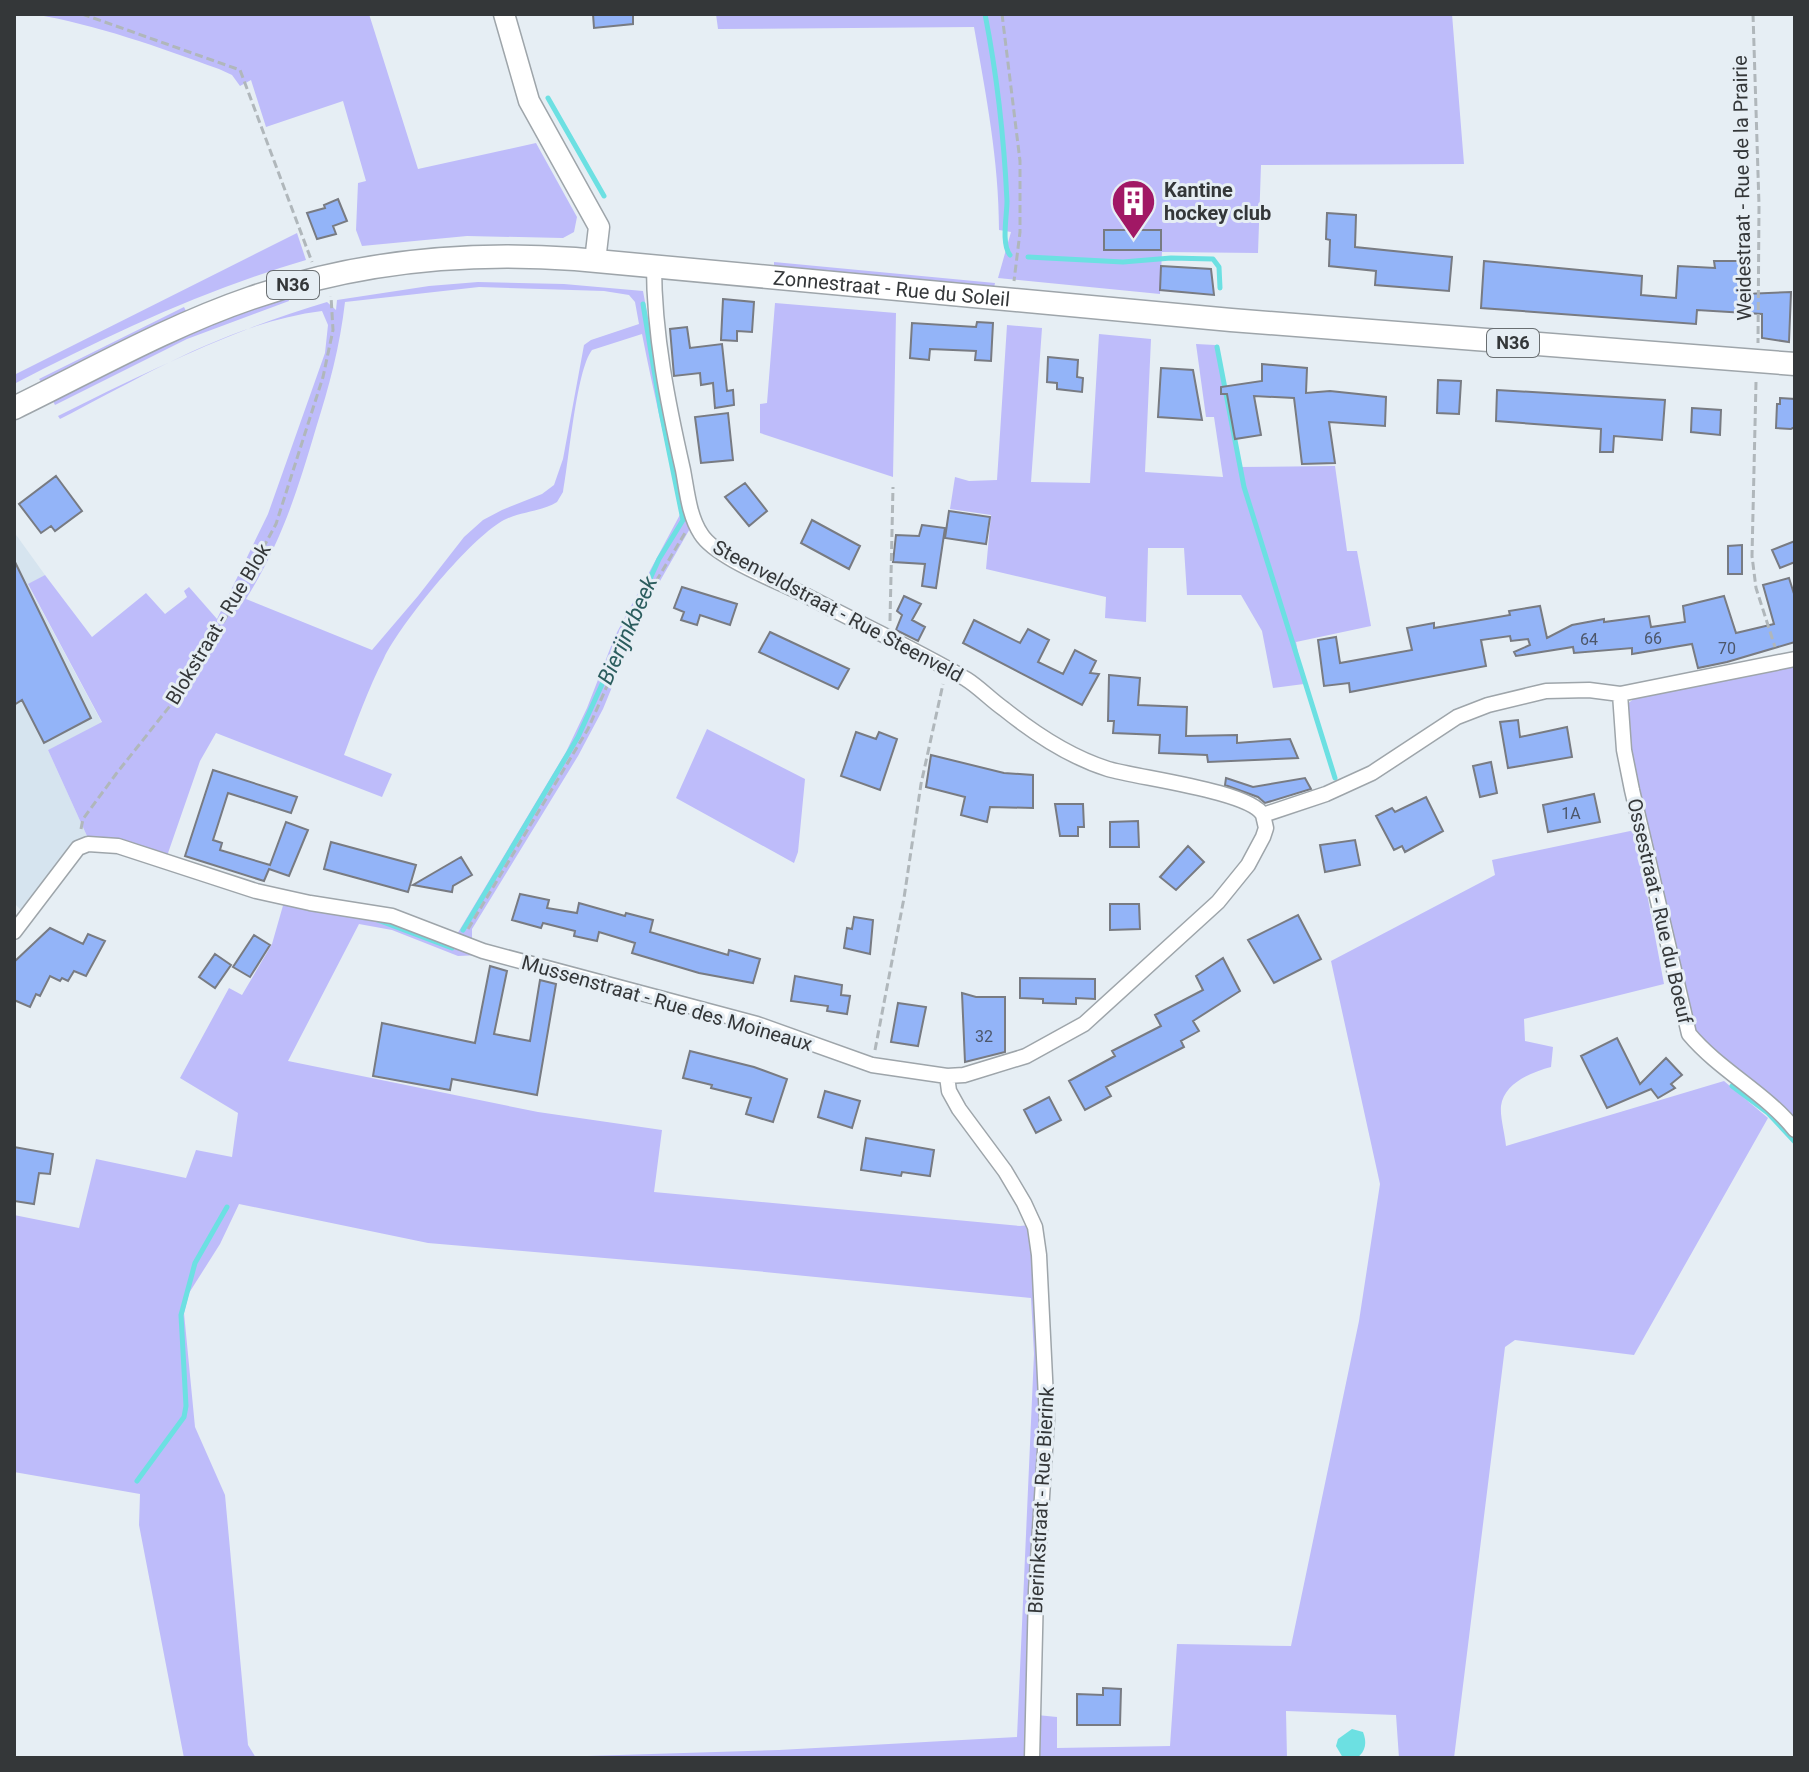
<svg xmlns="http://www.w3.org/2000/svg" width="1809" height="1772" font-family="Roboto,sans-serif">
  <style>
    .built { fill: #d6e4ef }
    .green { fill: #bebcfa; fill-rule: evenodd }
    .water { fill: #6ce0e2 }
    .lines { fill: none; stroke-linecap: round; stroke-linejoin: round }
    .stream { stroke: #6ce0e2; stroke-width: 5 }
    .building { fill: #93b4f8; stroke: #787b82; stroke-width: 2 }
    .street-casing { stroke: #9ea5aa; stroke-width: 17 }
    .secondary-casing { stroke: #9ea5aa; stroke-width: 23 }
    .primary-casing { stroke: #9ea5aa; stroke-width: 25 }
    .path { stroke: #b0b7bb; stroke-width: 3; stroke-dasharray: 8 4; stroke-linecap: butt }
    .street { stroke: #fff; stroke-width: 14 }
    .secondary { stroke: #fff; stroke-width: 20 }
    .primary { stroke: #fff; stroke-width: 22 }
    .labels { text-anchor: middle; stroke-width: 6; stroke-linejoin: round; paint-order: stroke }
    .number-label { font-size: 16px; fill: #4c5669 }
    .shield { fill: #e6eef4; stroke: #696e71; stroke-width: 2 }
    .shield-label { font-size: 18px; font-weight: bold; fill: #343739 }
    .street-label { font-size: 20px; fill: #343739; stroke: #e6eef4 }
    .poi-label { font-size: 20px; font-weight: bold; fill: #343739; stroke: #e6eef4; text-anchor: start }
    .water-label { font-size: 22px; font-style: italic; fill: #2b5d5e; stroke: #e6eef4 }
  </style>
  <rect width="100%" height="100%" fill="#e6eef4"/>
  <path class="built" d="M14 532 45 575 28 585 102 723 48 750 87 836 76 841 69 848 21 910 14 903Z"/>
  <path class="green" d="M33 14H369L418 169 536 143 577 217 574 232 563 238 467 236 362 246 356 230 358 183 366 181 343 101 266 127 251 80 240 86 232 75 219 69C158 47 98 25 33 14Z
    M716 14H1452L1464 164 1261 165 1258 253 1162 252 1160 294 998 278 1011 232 999 230C999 161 986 95 974 27L718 29Z
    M297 233 306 260C204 290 108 335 14 384V375Z
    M774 262 995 283 994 288 774 268Z
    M478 282 564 284 643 291 682 503 678 502C667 446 653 391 642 334L592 350C576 371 569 461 563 492L557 502C539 513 517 511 499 523 465 545 402 622 384 658 368 689 356 723 344 755L392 774 382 797 216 733 200 761 167 856 120 840 87 836 48 750 102 722 28 584 45 575 92 637 146 593 165 614 187 597 184 591 189 587 217 619 268 514 325 353 328 325 322 311C232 322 140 378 60 419L58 416C147 372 231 330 327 302L336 310 337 300 429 286ZM479 287 604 291 629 295 635 302 639 324 591 340 584 345 563 459 554 485 542 494 502 510 483 520 464 537 418 596 372 650 246 599C282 541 297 492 316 428 329 387 340 346 345 302Z
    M288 296 289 301 187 339 55 405 52 399C129 361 205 322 288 296Z
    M775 303 896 313 893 477 760 433V404L767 403Z
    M184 307 187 313 42 383 39 379Z
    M1007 325 1042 328 1031 482 1090 483 1099 334 1151 339 1145 472 1223 477 1214 417H1206L1196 344 1215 345 1239 467 1335 466 1347 551H1357L1371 626 1296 642 1304 684 1273 688 1262 631 1241 595H1187L1184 548H1148L1146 622 1105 618 1106 597 986 569 991 515 950 509 955 477 969 481 997 480Z
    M683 509 692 525 644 609 603 709 578 756 472 929V942L456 936 566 752 587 708 615 636Z
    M1795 666V1125L1700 1041 1689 1020 1630 771 1626 705 1635 698Z
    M707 729 805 779 798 852 794 863 676 798Z
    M1635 830 1664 984 1524 1019 1525 1041 1553 1047 1551 1067C1532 1072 1504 1083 1501 1106 1500 1118 1505 1134 1506 1146L1724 1081 1768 1118 1634 1355 1515 1340 1505 1347 1454 1758H1399L1396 1715 1286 1711 1287 1758H523L779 1750 1017 1737 1034 1354 1031 1298 745 1270 428 1243 239 1204 220 1244 189 1293 184 1313 195 1427 225 1495 248 1745 256 1758H184L139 1525 140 1494 14 1472V1215L79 1228 96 1159 186 1178 196 1150 232 1157 238 1113 180 1078 229 988 242 995 272 944 284 902 385 918 481 955 458 956 392 930 359 924 288 1061 538 1112 662 1130 654 1192 1020 1226 1030 1225 1041 1361 1037 1715 1057 1717V1748L1170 1746 1177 1644 1291 1646 1359 1321 1380 1184 1331 961 1495 875 1492 860Z"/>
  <path class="water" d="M1352 1729 1363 1732C1367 1742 1366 1751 1357 1758H1343L1336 1746 1338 1739Z"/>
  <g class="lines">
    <path class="stream" d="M985 14C997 75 1004 138 1007 201 1007 216 1001 244 1010 255
      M548 98 604 196
      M1028 257 1123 262 1171 258 1213 259 1219 267 1220 288
      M1217 347 1244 487 1335 778
      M375 919 452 948
      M463 930 578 737 659 559 683 520 661 412 643 304
      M1732 1086 1768 1113 1795 1142
      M137 1481 184 1417 186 1406 181 1315 195 1263 227 1207"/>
  </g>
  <path class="building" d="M593 14H633V24L594 28Z
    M338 199 347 221 333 226 336 234 317 239 307 213 325 208 324 205Z
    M1327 213 1356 215 1355 247 1452 257 1449 291 1375 285 1376 271 1329 266 1330 240 1326 239Z
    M1104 230H1161V250H1104Z
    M1484 261 1642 276 1641 295 1676 298 1678 266 1715 268 1714 261H1742L1745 294 1791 292 1789 342 1762 338V314L1697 310 1696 324 1481 308Z
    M1161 266 1211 269 1214 295 1160 290Z
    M723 299 754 302 752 332 737 331V341L721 340Z
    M977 322 993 323 991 361 975 360 976 351 930 349 929 360 910 358 912 323 976 327Z
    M687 327 690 348 722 344 727 391 733 390 734 405 715 408 713 383 701 385 700 373 674 376 670 329Z
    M1048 357 1078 360 1077 377 1083 378 1082 392 1057 389V383L1047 382Z
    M1262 364 1307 368 1306 393 1330 391 1386 397 1385 426 1329 422 1335 463 1302 464 1294 398 1254 396 1261 435 1235 439 1227 394H1221V387L1262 381Z
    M1161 368 1193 370 1202 420 1158 417Z
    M1438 380 1461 381 1459 414 1437 413Z
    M1497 390 1665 400 1662 440 1614 436 1613 452H1600L1601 429 1496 421Z
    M1780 398 1795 399V427L1791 429 1776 428 1777 404H1780Z
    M1692 408 1721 410 1720 435 1691 432Z
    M728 413 733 460 701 463 695 417Z
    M56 476 82 511 55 531 51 526 41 533 19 504Z
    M745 483 767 511 749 526 725 497Z
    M949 511 990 517 986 544 945 538Z
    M812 520 860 546 849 569 801 543Z
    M922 525 945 528 936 588 922 586 925 564 893 562 896 535 919 536Z
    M1795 541V562L1780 568 1772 550Z
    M1742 545V574H1728V546Z
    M14 560 91 718 44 743 22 700 14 705Z
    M1789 578 1795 597V642L1727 662 1698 668 1692 644 1632 654V648L1574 653 1573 647 1516 656 1514 652 1530 645 1528 639 1511 641 1510 636 1481 640 1486 666 1350 692 1349 683 1324 686 1318 640 1336 637 1340 663 1412 650 1407 628 1434 623V628L1510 615 1509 611 1540 606 1547 638 1572 625 1604 619V622L1649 616 1651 627 1685 622 1683 606 1724 596 1736 633 1774 624 1763 585Z
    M682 587 737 604 730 625 700 615 697 625 681 620 684 612 674 608Z
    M904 596 921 604 912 620 925 627 918 641 896 630 902 615 897 611Z
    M974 620 1020 643 1028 629 1049 640 1038 662 1063 674 1075 650 1096 661 1090 673 1099 674 1082 705 963 643Z
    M770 632 849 669 838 689 759 652Z
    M1109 675 1140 678 1138 705 1187 707 1186 736 1237 735V743L1290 739 1298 758 1208 762 1207 755 1159 753 1160 735 1113 733 1114 721H1108Z
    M1518 720 1520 737 1567 727 1572 757 1508 768 1500 722Z
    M856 732 876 739 879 732 897 739 880 790 841 776Z
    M931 755 1004 773 1033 775V808L990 807 987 822 961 815 965 797 926 787Z
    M1491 762 1497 793 1480 797 1473 766Z
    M213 770 297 797 291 813 228 793 213 840 222 843 220 850 270 865 286 822 308 830 289 876 269 869 264 881 185 856Z
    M1226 778 1253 787 1305 778 1311 789 1265 803 1258 797 1225 785Z
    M1594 794 1600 822 1548 832 1543 805Z
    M1426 797 1443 831 1405 852 1402 846 1394 850 1376 816 1392 808 1395 812Z
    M1055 804H1083L1084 827H1078V836H1060Z
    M1138 821 1139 847H1110V822Z
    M1355 840 1360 865 1325 872 1320 845Z
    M331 842 416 865 408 892 324 869Z
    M1188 846 1204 862 1176 890 1160 877Z
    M461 857 472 875 453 886 452 892 413 885Z
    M520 894 549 900 547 908 577 913 579 903 625 916 626 913 653 920 650 932 728 955 729 950 760 959 753 983 699 973 632 953 635 943 599 932 597 941 574 936 575 931 543 923 541 928 512 920Z
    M1110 904H1139L1140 929 1110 930Z
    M1298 915 1321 959 1274 983 1248 940Z
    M854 917 873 920 870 954 844 948 847 928 852 929Z
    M50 928 83 944 88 934 105 941 86 976 74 971 68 981 62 978 60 981 50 976 40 996 36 994 30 1007 14 1000V962Z
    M254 935 270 945 250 977 233 967Z
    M215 954 231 965 215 988 199 977Z
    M1223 958 1240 991 1193 1021 1199 1031 1181 1041 1184 1047 1106 1087 1111 1096 1085 1110 1069 1081 1115 1056 1112 1051 1161 1026 1155 1015 1203 990 1196 976Z
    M490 966 507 971 494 1034 530 1041 540 980 556 984 537 1095 452 1079 450 1090 373 1076 382 1023 475 1043Z
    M795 976 842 985 841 995 850 996 847 1014 827 1011 828 1006 791 1001Z
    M1020 978 1095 979V999L1076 998V1004L1043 1003V999L1020 998Z
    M962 993 976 997H1005V1052L965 1062Z
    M898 1003 926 1007 918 1046 891 1042Z
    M1617 1038 1640 1084 1666 1058 1682 1075 1671 1084 1675 1088 1658 1098 1651 1089 1607 1108 1581 1056Z
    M690 1051 754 1067 787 1079 773 1122 746 1114 751 1098 711 1088 712 1085 683 1078Z
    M825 1091 860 1101 852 1128 818 1117Z
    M1049 1097 1061 1120 1036 1133 1024 1110Z
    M866 1138 934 1150 930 1176 902 1172 901 1176 861 1170Z
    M14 1147 53 1154 50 1174 39 1173 34 1204 14 1201Z
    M1103 1688 1121 1689 1120 1725H1077V1694L1103 1695Z"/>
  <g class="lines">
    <defs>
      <path id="street" d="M654 266C654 335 668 404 683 470 687 491 689 516 701 534 716 558 778 581 805 595 858 623 913 648 966 679 979 687 991 700 1004 709 1035 734 1070 757 1108 769 1138 778 1250 791 1263 815
        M1620 694 1624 750 1632 790 1689 1034C1720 1071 1766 1093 1795 1130
        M1263 815 1326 794 1372 773 1457 717 1488 705 1546 691 1589 690 1620 694 1795 659
        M14 932 78 848 88 844 118 846 256 891 310 903 392 916 483 951 757 1024 872 1065 947 1076 964 1075 1026 1056 1084 1024 1218 902 1248 865 1263 837 1266 828 1263 815
        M947 1076 949 1091 959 1109 1005 1171 1024 1203 1035 1227 1039 1255 1047 1419 1036 1591 1032 1758"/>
      <path id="secondary" d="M504 14 529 101 599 227 595 261"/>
      <g id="primary">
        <path id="s1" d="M14 408C92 370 169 326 251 298 355 262 466 251 575 259L1231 320 1795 364"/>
      </g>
    </defs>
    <use href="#street" class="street-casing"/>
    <use href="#secondary" class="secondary-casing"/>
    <use href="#primary" class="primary-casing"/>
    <path class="path" d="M82 14 240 70 312 262
      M1002 14 1020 161V232L1014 281
      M1753 14 1759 205 1758 343
      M1756 382 1752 556 1756 588 1775 647
      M890 621 893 487
      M81 829 83 819 116 774 177 697 224 621 276 524 323 377 333 330 331 296
      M468 929 588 729 646 598 685 533
      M875 1050 904 898 921 784 943 684"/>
    <use href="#street" class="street"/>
    <use href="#secondary" class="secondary"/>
    <use href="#primary" class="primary"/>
  </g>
  <defs>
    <symbol id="building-pin" viewBox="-11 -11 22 30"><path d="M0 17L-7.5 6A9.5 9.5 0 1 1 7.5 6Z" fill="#a11865" stroke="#e6eef4"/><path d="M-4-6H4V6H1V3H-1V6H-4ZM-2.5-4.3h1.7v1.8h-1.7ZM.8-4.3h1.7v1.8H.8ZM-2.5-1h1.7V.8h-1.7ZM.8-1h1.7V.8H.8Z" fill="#fff"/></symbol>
  </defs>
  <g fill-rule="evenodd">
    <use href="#building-pin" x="1108" y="176" width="51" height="69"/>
  </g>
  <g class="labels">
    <g class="number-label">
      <text x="1653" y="644">66</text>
      <text x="1589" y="645">64</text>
      <text x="1727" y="654">70</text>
      <text x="1571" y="819">1A</text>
      <text x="984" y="1042">32</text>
    </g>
    <g class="shield">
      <rect x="267" y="271" width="52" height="28" rx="6"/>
      <rect x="1487" y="329" width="52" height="28" rx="6"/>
    </g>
    <g class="shield-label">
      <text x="293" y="291">N36</text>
      <text x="1513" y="349">N36</text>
    </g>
    <g class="street-label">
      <text transform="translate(1742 188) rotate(-91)" y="7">Weidestraat - Rue de la Prairie</text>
      <text dy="7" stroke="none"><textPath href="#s1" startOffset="908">Zonnestraat - Rue du Soleil</textPath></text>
      <text transform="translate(838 611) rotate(28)" y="7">Steenveldstraat - Rue Steenveld</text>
      <text transform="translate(218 624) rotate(-59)" y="7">Blokstraat - Rue Blok</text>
      <text transform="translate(1660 911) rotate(77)" y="7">Ossestraat - Rue du Boeuf</text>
      <text transform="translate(667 1003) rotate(16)" y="7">Mussenstraat - Rue des Moineaux</text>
      <text transform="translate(1041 1500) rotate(-87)" y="7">Bierinkstraat - Rue Bierink</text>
    </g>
    <g class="poi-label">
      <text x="1164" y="197">Kantine<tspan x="1164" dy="23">hockey club</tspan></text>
    </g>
    <g class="water-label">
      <text transform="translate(627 630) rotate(-66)" y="8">Bierijnkbeek</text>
    </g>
  </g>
  <rect width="1809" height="1772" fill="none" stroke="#343739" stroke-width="32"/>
</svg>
